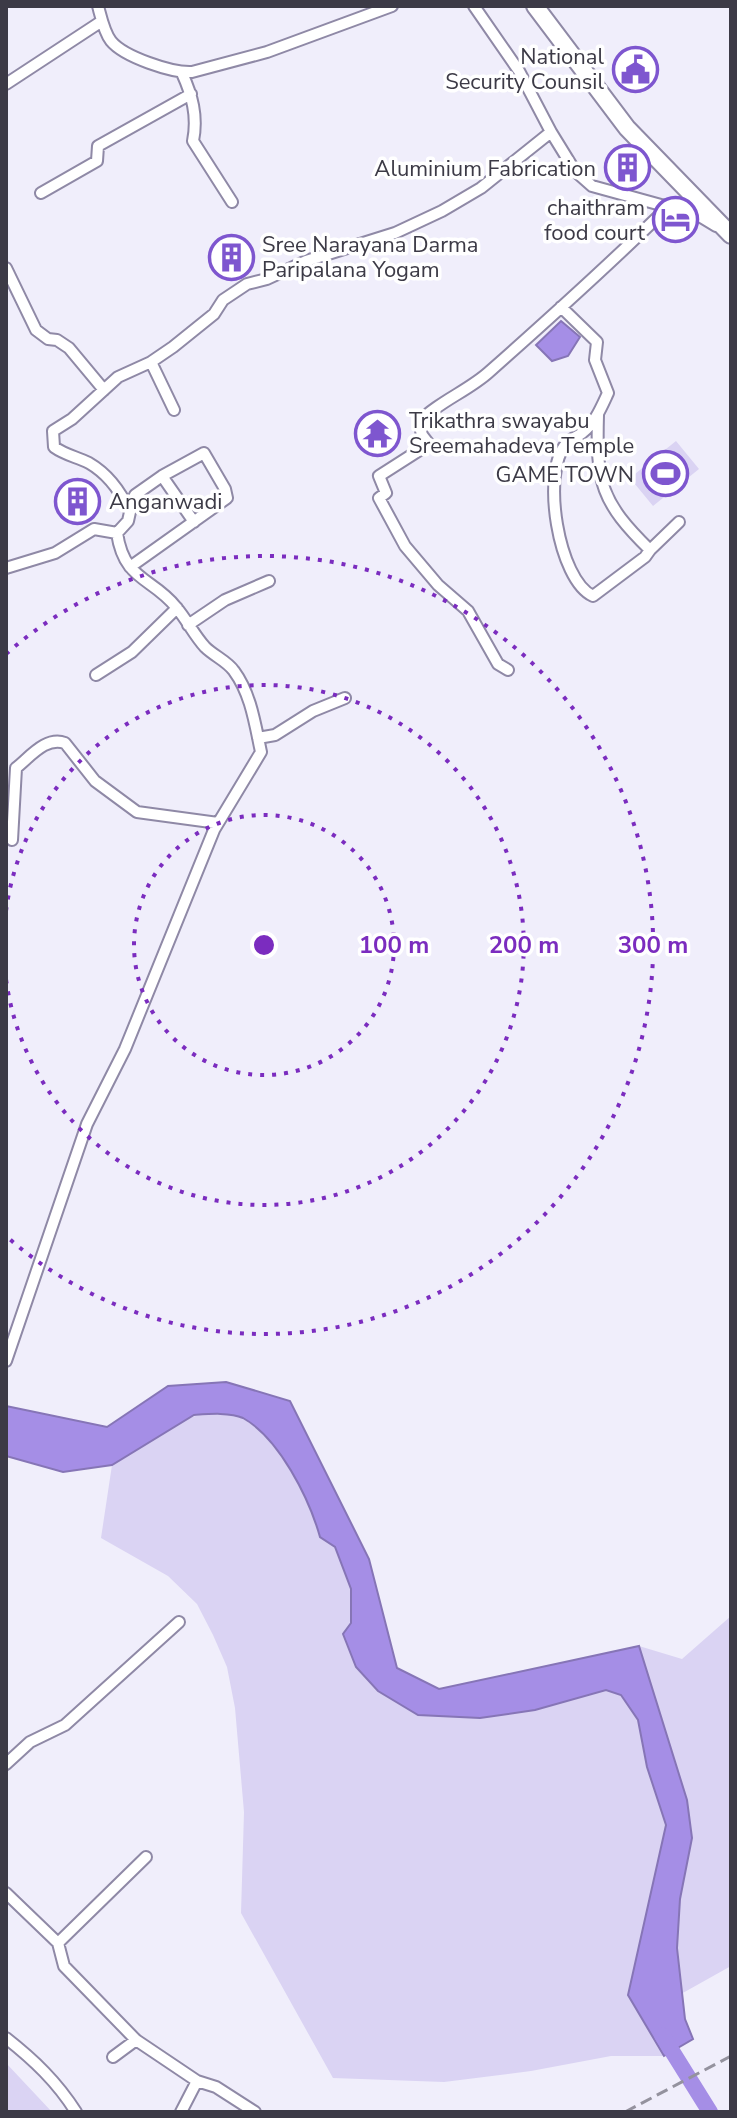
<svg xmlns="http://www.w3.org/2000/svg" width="737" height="2118" font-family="'Nunito Sans',sans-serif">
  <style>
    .green { fill: #dad3f3 }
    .water { fill: #a58ee6; stroke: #8675b6; stroke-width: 2 }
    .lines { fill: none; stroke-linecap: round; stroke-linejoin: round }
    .river { stroke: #a58ee6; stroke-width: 16 }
    .street-casing { stroke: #8f89a6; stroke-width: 14 }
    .primary-casing { stroke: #8f89a6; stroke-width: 20 }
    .street { stroke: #fff; stroke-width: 10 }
    .primary { stroke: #fff; stroke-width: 16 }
    .rail { stroke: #94929e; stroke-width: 3; stroke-dasharray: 12 6; stroke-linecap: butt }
    .ring { fill: none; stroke: #7b2cbf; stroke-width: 4; stroke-dasharray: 4 8 }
    .labels { text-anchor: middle; stroke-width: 7; stroke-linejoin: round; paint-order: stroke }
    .poi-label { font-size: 22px; fill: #3c3a46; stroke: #fff; text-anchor: end }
    .centre { fill: #7b2cbf; stroke: #fff; stroke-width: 4 }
    .ring-label { font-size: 24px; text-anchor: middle; font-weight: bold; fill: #7b2cbf; stroke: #fff; stroke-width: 7; stroke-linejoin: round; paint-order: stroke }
  </style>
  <rect width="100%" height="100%" fill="#f0eefb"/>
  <path class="green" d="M676 441 699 469 653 506 630 478Z
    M206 1414C218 1415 233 1413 243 1419 279 1438 309 1498 320 1537L335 1547 351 1589V1623L418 1715 480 1718 535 1710 606 1690 621 1695 638 1720 647 1767 666 1825 628 1994 664 2056H611L531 2071 444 2082 333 2078 241 1913 244 1812 235 1708 227 1667 213 1635 197 1604 168 1576 101 1538 112 1465C140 1447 173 1418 206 1414Z
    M731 1616V1966L681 1994 677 1948 687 1800 639 1646 682 1659Z
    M6 2063 52 2112H6Z"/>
  <path class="water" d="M561 321 580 337 568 356 552 361 536 345Z
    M226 1382 290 1401 369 1559 397 1668 439 1689 639 1646 687 1800 692 1838 680 1899 677 1948 685 2019 693 2039 664 2056 628 1995 666 1825 647 1767 638 1720 621 1695 606 1690 535 1710 480 1718 418 1715 378 1691 356 1667 343 1634 351 1623V1589L335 1547 320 1537C309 1498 279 1438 243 1418 230 1412 208 1414 194 1415L112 1465 63 1472 6 1456V1406L107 1427 168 1386Z"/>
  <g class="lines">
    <path class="river" d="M662 2035 710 2112"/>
    <defs>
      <path id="street" d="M98 6C101 17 104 32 111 41 124 57 172 73 192 72L267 52 392 6
        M474 6 519 71 551 132
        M182 73C192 95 198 116 193 141L232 202
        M6 84 102 21
        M41 193 97 161 98 146 191 94
        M6 268 36 330 48 339 57 340 69 348 104 390
        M561 307 597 342 595 360 608 393C601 408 595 423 582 433 577 437 570 439 566 444 541 472 558 580 593 596L645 557 650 550C601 502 596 483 598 415
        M151 362 174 410
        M162 476 194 522
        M130 512 135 495 162 476 204 453 225 489 227 498 130 567
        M650 550 679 522
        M6 568 55 553 94 529 117 533
        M188 625 225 600 269 581
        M508 670 498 664 468 611 438 585 405 546 379 498 386 493 379 476 429 444 422 435 419 422C438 402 468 391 489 372 550 318 611 263 669 206
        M96 675 132 652 177 608
        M258 738 275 735 313 711 345 698
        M12 840 16 768C30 757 46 736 65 743L95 781 137 812 218 823
        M6 1361 87 1124 125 1049 214 830 261 752C255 724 251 694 234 671 227 661 214 656 205 647 194 635 187 620 176 607 152 577 124 581 117 533L128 521 130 512C121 492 108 474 89 463 77 457 65 455 54 447L53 431 72 419 118 377 151 362 173 347 214 314 223 300 247 284 267 279 306 261 395 233 442 211 481 188 551 132 575 171 592 186 661 205 683 206 716 226
        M6 1764 30 1742 65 1725 179 1622
        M6 1893 58 1943 64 1966 136 2040 197 2081 181 2112
        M58 1943 146 1857
        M6 2038C34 2060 57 2082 76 2112
        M113 2057 136 2040
        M197 2081 216 2087 255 2112"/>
      <path id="primary" d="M535 6 627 128 731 235"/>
    </defs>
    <use href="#street" class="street-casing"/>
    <use href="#primary" class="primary-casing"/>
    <use href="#street" class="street"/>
    <use href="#primary" class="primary"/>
    <path class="rail" d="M625 2112 731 2056"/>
  </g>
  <g class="ring">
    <circle cx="264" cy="945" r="130"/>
    <path d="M6 911A260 260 0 1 1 6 979"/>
    <path d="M6 654A389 389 0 1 1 6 1236"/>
  </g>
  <defs>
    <symbol id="civic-ring" viewBox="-11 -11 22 22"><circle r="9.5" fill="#fff" stroke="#7e56cf" stroke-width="1.5"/><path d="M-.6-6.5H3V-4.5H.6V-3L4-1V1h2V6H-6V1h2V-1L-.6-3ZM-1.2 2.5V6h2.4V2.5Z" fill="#7e56cf"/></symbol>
    <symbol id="building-ring" viewBox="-11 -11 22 22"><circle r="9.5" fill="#fff" stroke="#7e56cf" stroke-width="1.5"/><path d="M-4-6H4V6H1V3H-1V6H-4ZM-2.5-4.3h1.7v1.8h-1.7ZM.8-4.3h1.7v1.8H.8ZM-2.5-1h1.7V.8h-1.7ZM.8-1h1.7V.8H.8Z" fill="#7e56cf"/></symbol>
    <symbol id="hotel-ring" viewBox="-11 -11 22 22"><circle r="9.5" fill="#fff" stroke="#7e56cf" stroke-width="1.5"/><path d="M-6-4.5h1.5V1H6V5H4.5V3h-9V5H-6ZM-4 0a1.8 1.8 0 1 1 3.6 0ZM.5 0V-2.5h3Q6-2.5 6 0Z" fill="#7e56cf"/></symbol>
    <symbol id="temple-ring" viewBox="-11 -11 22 22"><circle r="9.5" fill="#fff" stroke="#7e56cf" stroke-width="1.5"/><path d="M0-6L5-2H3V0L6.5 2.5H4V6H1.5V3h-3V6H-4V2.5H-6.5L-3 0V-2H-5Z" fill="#7e56cf"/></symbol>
    <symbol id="stadium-ring" viewBox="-11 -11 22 22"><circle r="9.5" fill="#fff" stroke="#7e56cf" stroke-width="1.5"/><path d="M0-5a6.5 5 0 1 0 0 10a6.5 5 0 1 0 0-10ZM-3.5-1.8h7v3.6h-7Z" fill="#7e56cf"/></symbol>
  </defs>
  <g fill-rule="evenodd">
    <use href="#civic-ring" x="610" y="44" width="51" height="51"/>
    <use href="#building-ring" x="602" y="142" width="51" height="51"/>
    <use href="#hotel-ring" x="650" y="194" width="51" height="51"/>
    <use href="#building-ring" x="206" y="232" width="51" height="51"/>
    <use href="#temple-ring" x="352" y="408" width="51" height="51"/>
    <use href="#stadium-ring" x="640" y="448" width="51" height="51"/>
    <use href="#building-ring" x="52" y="476" width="51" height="51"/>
  </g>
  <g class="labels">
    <g class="poi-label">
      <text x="604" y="64">National<tspan x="604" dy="25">Security Counsil</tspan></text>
      <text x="596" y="176">Aluminium Fabrication</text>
      <text x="645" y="215">chaithram<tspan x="645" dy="25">food court</tspan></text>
      <text x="262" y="252" text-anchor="start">Sree Narayana Darma<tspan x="262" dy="25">Paripalana Yogam</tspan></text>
      <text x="409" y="428" text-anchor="start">Trikathra swayabu<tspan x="409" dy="25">Sreemahadeva Temple</tspan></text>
      <text x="634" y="482">GAME TOWN</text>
      <text x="109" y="509" text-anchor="start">Anganwadi</text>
    </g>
  </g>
  <circle cx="264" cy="945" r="12" class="centre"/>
  <g class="ring-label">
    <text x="394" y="953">100 m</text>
    <text x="524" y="953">200 m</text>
    <text x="653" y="953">300 m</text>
  </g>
  <rect width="737" height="2118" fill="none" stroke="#3c3a46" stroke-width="16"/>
</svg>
